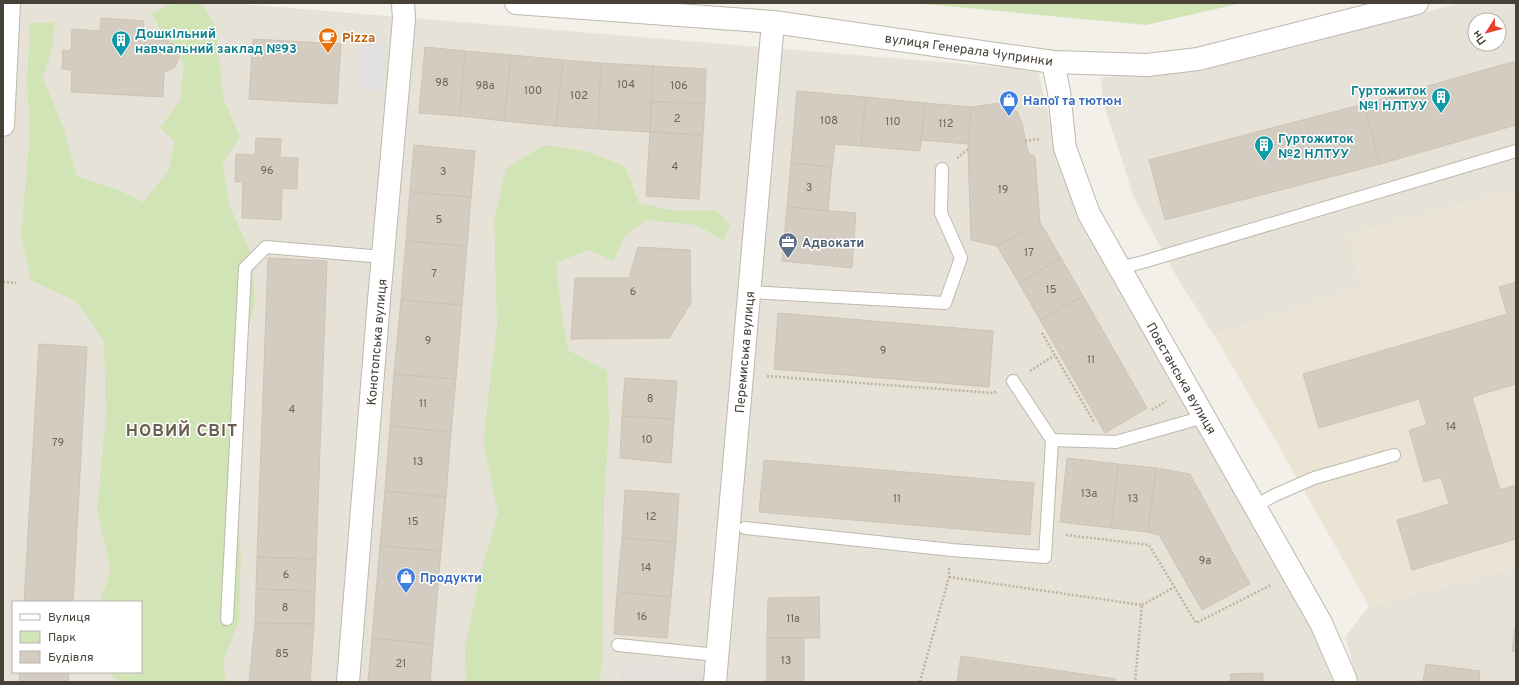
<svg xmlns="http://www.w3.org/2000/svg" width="1519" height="685" font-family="Overpass,sans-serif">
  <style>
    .residential { fill: #e7e2d8; fill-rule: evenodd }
    .industrial { fill: #e3dfdb }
    .education { fill: #ebe4d5 }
    .green { fill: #d1e4b6 }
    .parking { fill: #e2e0de }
    .building { fill: #d4ccc0; stroke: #cec3b4 }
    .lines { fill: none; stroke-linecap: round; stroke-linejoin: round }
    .lane-casing { stroke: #beb8ad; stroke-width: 14 }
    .street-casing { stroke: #beb8ad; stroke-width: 24 }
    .path { stroke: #bfb39f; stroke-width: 2.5; stroke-dasharray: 2 2; stroke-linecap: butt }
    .lane { stroke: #fff; stroke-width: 12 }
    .street { stroke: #fff; stroke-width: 22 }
    .labels { text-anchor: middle; stroke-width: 3; stroke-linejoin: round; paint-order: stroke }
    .number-label { font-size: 11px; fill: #6a645a }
    .culture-label { font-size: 13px; font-weight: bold; fill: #0d838f; stroke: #fff; text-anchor: start }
    .food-label { font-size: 13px; font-weight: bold; fill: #c56008; stroke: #fff; text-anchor: start }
    .street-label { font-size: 13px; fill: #474138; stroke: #fff }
    .shop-label { font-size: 13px; font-weight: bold; fill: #366cbe; stroke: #fff; text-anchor: start }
    .service-label { font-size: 13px; font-weight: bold; fill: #4e5e75; stroke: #fff; text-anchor: start }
    .district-label { font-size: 17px; font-weight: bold; letter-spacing: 1px; fill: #695e51; stroke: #fff }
  </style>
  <rect width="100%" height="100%" fill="#f3f0ea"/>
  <path class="residential" d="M3 3H229L1038 70 1055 145 1318 639 1333 682H3ZM13 602H141V672H13Z
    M1463 3H1516V190L1350 235 1361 288 1214 335 1179 281 1134 198 1103 102 1101 78 1198 67ZM1475 20H1499V44H1475Z
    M1516 567V682H1358L1345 637 1369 606Z"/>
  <path class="industrial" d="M623 660 704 672 703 682H620Z"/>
  <path class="education" d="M1516 190V567L1369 606 1272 434 1214 335 1361 288 1350 235Z"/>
  <path class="green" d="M174 3 202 4 217 30 223 98 240 137 223 162 229 205 251 253 255 303 238 372 235 509 241 552 239 620 223 663 226 682H123L114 678 110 672H141V602H100L111 570 97 510 106 416 104 341 77 302 31 280 21 236 30 133 27 82 30 23 55 22 52 49 43 78 64 129 77 176 119 190 143 202 168 172 175 142 160 128 180 100 184 64 160 30 152 13Z
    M914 3H1242L1146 25Z
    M545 145 585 151 625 166 639 203 675 211 716 210 730 225 724 241 696 225 646 220 624 237 614 261 588 250 556 263 561 310 568 350 607 371 609 421 604 503 602 666 599 682H466L465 647 480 576 498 512 483 441 497 326 494 220 506 168Z"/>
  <path class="parking" d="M362 33 386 34 382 92 358 91Z"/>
  <path class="building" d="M101 18 144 21 143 34 166 35V40L175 45 178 49 179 59 174 68 164 72 163 97 71 92 72 70 62 69 63 50 71 51 72 29 100 31Z
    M253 39 341 44 337 104 249 99Z
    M425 47 465 51 460 116 419 113Z
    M465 51 511 55 504 121 460 116Z
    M511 55 563 60 556 126 504 121Z
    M563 60 601 63 598 129 556 126Z
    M1516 61V125L1380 164 1364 104Z
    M601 63 653 66 650 132 598 129Z
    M653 66 706 69 705 103 651 102Z
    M797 91 866 97 861 146 835 144 832 167 791 163Z
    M866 97 925 103 920 151 861 146Z
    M651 102 705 103 703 135 650 132Z
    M925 103 971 107 968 144 921 140Z
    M1000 103 1011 104 1017 112 1022 123 1028 152 1035 157 1040 222 997 246 971 240 968 149 971 107Z
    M1364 104 1380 164 1165 220 1149 160Z
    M650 132 703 135 699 199 646 196Z
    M256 138 281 139 280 157 298 158 297 189 282 188 281 220 242 218 243 182H235L236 154 255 155Z
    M414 145 475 151 471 197 410 192Z
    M791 163 832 167 828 211 787 207Z
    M410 192 471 197 467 246 406 241Z
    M787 207 856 213 852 268 782 261Z
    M1040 222 1061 258 1019 283 997 246Z
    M406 241 467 246 462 305 401 300Z
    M638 247 690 250 691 303 669 338 571 339 575 278H629Z
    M268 258 327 261 316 559 257 557Z
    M1061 258 1083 296 1040 320 1019 283Z
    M1516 282V384L1472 397 1500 490 1516 485V539L1412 570 1397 520 1449 504 1441 477 1424 482 1409 430 1427 425 1419 399 1319 428 1303 374 1507 314 1499 287Z
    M1083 296 1147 408 1105 433 1040 320Z
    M401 300 462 305 456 379 394 374Z
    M778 313 993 331 989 387 774 369Z
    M39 344 87 347 73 602H24Z
    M394 374 456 379 451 432 390 426Z
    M625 378 677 381 674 419 622 416Z
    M622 416 674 419 671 463 620 458Z
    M390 426 451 432 446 497 385 491Z
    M1067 458 1118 464 1111 528 1060 522Z
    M764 460 1034 483 1030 535 759 512Z
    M1118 464 1156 468 1148 532 1111 528Z
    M1156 468 1190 474 1250 584 1202 610 1159 535 1148 532Z
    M625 490 679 494 676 542 622 538Z
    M385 491 446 497 441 551 380 546Z
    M622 538 676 542 671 597 617 592Z
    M380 546 441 551 433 644 372 638Z
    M257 557 316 559 315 591 256 589Z
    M256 589 315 591 314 624 255 623Z
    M617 592 671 597 667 638 614 634Z
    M819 597 820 638H767L768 598Z
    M1516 621V651H1512Z
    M255 623 314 624 310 682H249Z
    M372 638 433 644 430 682H368Z
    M767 638H804V682H767Z
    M961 656 1116 679 1115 682H957Z
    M1426 664 1480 671 1479 682H1423Z
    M20 672H69L68 682H19Z
    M1263 673V682H1231L1230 674Z"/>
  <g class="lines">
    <defs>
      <path id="lane" d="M1119 268 1143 262 1516 151
        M749 292 945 303 961 258 941 213 942 169
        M1013 381 1052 440 1116 442 1204 417
        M1255 506 1275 495 1314 478 1394 455
        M745 528 952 550 1045 557 1052 440
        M227 619 245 268 266 247 383 257
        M618 645 717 655"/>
      <path id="street" d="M516 3 773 22 1053 62 1147 65 1198 59 1417 3
        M1053 62 1059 92 1065 148 1089 214 1321 623 1345 678 1346 682
        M3 125 9 3
        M348 682 379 300 404 19 403 3
        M715 682 773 22"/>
    </defs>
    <use href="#lane" class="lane-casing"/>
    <use href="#street" class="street-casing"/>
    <path class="path" d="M1025 141 1039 139
      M957 158 968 149
      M3 282 16 283
      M1042 333 1094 422
      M1030 371 1055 355
      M767 376 993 393 997 391
      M1152 410 1166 401
      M1066 535 1149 545 1196 623 1271 585
      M949 577 1142 605 1135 682
      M1142 605 1175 587
      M920 682 949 577V568"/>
    <use href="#lane" class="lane"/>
    <use href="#street" class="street"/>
  </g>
  <defs>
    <symbol id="cafe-pin" viewBox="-11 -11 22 30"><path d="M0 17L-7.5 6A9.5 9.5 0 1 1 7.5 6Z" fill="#e8710a" stroke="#fff"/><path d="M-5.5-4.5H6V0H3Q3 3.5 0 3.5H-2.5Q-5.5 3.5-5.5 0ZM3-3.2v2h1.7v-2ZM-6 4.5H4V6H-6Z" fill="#fff"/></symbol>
    <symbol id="building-pin" viewBox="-11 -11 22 30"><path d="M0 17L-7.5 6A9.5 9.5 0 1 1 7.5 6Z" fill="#0f9aa8" stroke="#fff"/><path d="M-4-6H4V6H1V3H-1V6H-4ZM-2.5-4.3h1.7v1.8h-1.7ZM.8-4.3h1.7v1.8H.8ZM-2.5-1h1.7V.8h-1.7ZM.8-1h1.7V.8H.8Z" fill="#fff"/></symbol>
    <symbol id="shop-pin" viewBox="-11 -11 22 30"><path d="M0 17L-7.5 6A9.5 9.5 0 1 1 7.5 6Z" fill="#3f7fe0" stroke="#fff"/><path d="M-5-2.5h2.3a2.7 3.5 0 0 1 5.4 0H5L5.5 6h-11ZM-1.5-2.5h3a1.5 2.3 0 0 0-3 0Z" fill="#fff"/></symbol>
    <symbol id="office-pin" viewBox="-11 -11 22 30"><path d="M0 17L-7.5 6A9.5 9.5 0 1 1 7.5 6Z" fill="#5c6f8a" stroke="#fff"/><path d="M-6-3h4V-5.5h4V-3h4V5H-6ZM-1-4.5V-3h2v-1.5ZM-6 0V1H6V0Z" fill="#fff"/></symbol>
  </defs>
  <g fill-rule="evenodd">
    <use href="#cafe-pin" x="317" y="26" width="22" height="30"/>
    <use href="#building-pin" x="110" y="29" width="22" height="30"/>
    <use href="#building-pin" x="1430" y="86" width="22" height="30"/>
    <use href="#shop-pin" x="998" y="89" width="22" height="30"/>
    <use href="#building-pin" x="1253" y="134" width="22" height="30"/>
    <use href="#office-pin" x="777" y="231" width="22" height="30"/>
    <use href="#shop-pin" x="395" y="566" width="22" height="30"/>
  </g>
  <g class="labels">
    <g class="number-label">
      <text x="442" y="86">98</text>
      <text x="626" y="88">104</text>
      <text x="485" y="89">98а</text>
      <text x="679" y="89">106</text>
      <text x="533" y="94">100</text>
      <text x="579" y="99">102</text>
      <text x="677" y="122">2</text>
      <text x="829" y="124">108</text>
      <text x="893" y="125">110</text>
      <text x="946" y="127">112</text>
      <text x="675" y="170">4</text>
      <text x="267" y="174">96</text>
      <text x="443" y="175">3</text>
      <text x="809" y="191">3</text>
      <text x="1003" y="193">19</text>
      <text x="439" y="223">5</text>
      <text x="1029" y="256">17</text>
      <text x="434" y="277">7</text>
      <text x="1051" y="293">15</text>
      <text x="633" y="295">6</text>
      <text x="428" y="344">9</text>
      <text x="883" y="354">9</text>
      <text x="1091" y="363">11</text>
      <text x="650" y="402">8</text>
      <text x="423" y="407">11</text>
      <text x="292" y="413">4</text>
      <text x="1451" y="430">14</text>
      <text x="647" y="443">10</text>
      <text x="58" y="446">79</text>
      <text x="418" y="465">13</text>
      <text x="1089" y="497">13а</text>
      <text x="897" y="502">11</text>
      <text x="1133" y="502">13</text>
      <text x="651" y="520">12</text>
      <text x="413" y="525">15</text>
      <text x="1205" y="564">9а</text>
      <text x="646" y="571">14</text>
      <text x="286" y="578">6</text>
      <text x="285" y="611">8</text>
      <text x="642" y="620">16</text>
      <text x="793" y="622">11а</text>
      <text x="282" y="657">85</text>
      <text x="786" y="664">13</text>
      <text x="401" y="667">21</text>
    </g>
    <g class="culture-label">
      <text x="135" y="38">Дошкільний<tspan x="135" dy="15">навчальний заклад №93</tspan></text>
      <text x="1427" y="95" text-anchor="end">Гуртожиток<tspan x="1427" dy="15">№1 НЛТУУ</tspan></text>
      <text x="1278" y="143">Гуртожиток<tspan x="1278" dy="15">№2 НЛТУУ</tspan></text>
    </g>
    <g class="food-label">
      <text x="342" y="42">Pizza</text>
    </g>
    <g class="street-label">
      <text transform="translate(969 49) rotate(8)" y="5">вулиця Генерала Чупринки</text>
      <text transform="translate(376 342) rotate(-85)" y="5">Конотопська вулиця</text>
      <text transform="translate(744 352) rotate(-85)" y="5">Перемиська вулиця</text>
      <text transform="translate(1182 378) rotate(60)" y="5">Повстанська вулиця</text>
    </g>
    <g class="shop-label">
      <text x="1023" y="105">Напої та тютюн</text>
      <text x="420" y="582">Продукти</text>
    </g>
    <g class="service-label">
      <text x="802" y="247">Адвокати</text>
    </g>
    <g class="district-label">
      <text x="182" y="436">НОВИЙ СВІТ</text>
    </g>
  </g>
  <rect width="1519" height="685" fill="none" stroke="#474138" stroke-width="8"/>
  <rect x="12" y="601" width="130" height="72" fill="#ffffff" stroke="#b5b3af"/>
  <rect x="20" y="614" width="20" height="6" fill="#ffffff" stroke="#b5b3af"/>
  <text x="48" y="621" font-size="12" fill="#474138">Вулиця</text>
  <rect x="20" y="631" width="20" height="12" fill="#d1e4b6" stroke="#b5b3af"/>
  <text x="48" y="641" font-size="12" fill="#474138">Парк</text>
  <rect x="20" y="651" width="20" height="12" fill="#d4ccc0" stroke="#b5b3af"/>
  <text x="48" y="661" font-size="12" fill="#474138">Будівля</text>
  <g transform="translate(1487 32) rotate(234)"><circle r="19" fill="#ffffff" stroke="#b5b3af"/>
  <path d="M0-3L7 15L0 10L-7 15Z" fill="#e8422c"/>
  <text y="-6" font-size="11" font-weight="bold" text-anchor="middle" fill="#474138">Пн</text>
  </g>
</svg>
